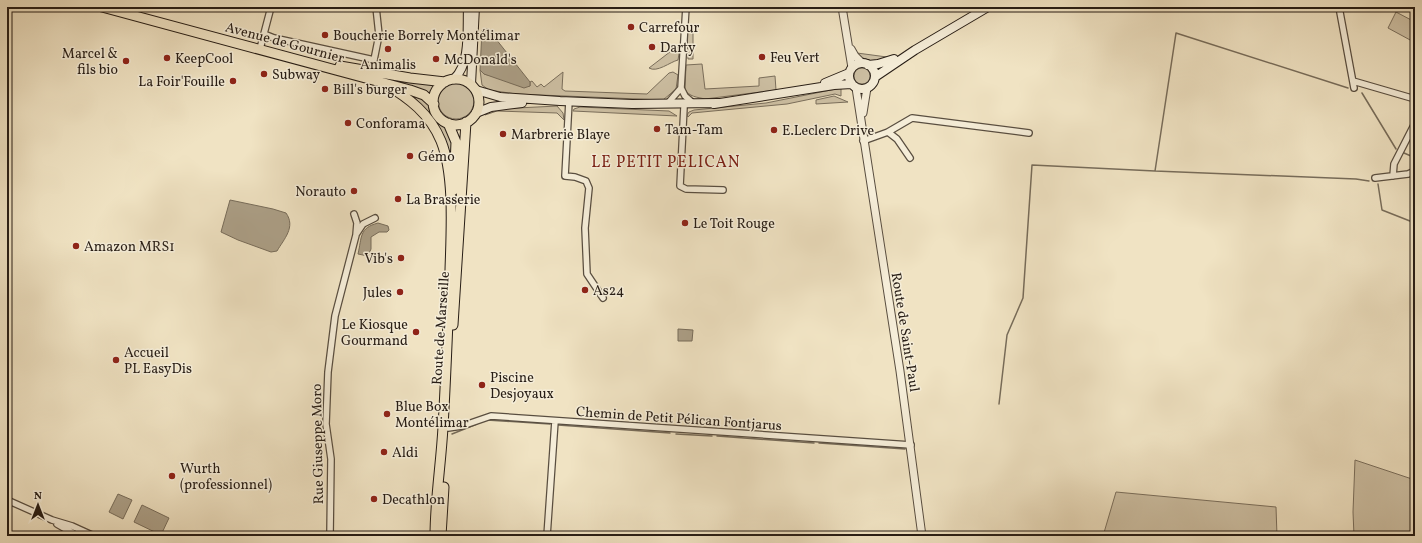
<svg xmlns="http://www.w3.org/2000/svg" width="1422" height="543" font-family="Vollkorn,serif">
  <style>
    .green { fill: #cec1a5; stroke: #7a6f5d }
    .water { fill: #aca088; stroke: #776c5a }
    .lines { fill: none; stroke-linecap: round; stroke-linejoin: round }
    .stream { stroke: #776c5a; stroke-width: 1.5 }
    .minor-casing { stroke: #594e40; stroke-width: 8 }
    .tertiary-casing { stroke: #594e40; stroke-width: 9 }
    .secondary-casing { stroke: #271d15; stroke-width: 10 }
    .primary-casing { stroke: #271d15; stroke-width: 11 }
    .minor { stroke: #f5edd8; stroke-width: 5.5 }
    .tertiary { stroke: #f5edd8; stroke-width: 7 }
    .secondary { stroke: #f5edd8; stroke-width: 8 }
    .primary { stroke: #f0e3c3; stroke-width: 9 }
    .poi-dot { fill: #8f2418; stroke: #f5edd8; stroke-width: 1.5 }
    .labels { text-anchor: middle; stroke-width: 3; stroke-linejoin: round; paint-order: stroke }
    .poi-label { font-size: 14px; fill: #271d15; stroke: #f5edd8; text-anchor: start }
    .street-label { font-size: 14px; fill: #271d15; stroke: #f5edd8 }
    .quarter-label { font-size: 16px; letter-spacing: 1px; fill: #7a1f14; stroke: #f5edd8 }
  </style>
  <rect width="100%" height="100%" fill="#f0e3c3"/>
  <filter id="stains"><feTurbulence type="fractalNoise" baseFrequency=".005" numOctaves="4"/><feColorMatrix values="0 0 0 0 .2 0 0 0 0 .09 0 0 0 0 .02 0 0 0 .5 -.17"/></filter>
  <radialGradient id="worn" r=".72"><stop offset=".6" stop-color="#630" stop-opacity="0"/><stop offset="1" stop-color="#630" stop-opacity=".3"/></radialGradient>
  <path class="green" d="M1396 12 1415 22V35L1412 41 1388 28Z
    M693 32V59H688L687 33Z
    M680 47 678 60C670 62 657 73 649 68L675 48Z
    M857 53 887 57 875 62 860 57Z
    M702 64 705 89 759 86V78L775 76 776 90 705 99C697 97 689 97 685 89L686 65Z
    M854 76a8 8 0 1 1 16 0a8 8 0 1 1-16 0Z
    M480 70 484 74 530 86V82L532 81 537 87 541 84 544 87 563 72 562 89 565 91 647 94 669 73 673 72 678 75 676 89 663 100 516 94 489 90 482 85Z
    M378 77 412 83 434 84 429 95Z
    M438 101a18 18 0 1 1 36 0a18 18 0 1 1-36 0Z
    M841 88V96L835 94 787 104 692 113 688 117 687 115 689 112 694 110 766 103Z
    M400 89 429 102C436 121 443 121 452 135V193L443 141Z
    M834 96 848 102 816 104V100Z
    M557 106 563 113 564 120 557 113 497 111 485 115V114L497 109Z
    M580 107 669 111 677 116 573 111 574 109Z
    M1355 460 1415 480V536H1354L1353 512Z
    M1116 492 1276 507 1277 536H1103Z"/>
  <path class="water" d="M484 29H488L530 82V86L524 88 484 74 480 70 482 30Z
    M230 200 273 209 286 213C296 227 284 239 277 251L271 252 238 240 221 232Z
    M378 223 388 226 389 230 387 232H379L371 237V249L368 256 358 254C362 237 359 228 378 223Z
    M678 329 693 330 692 341H678Z
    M118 494 132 500 123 519 109 512Z
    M142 505 169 518 161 535 134 522Z"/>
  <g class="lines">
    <path class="stream" d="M1362 93 1396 149
      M1404 153 1411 156 1415 147
      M1155 171 1356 179 1369 181
      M1378 184 1382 210 1415 223
      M999 404 1007 335 1023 298 1032 165 1155 171 1176 33 1348 88
      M487 420 550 424
      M558 425 670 433
      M452 434 477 424
      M676 434 712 436
      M717 436 814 443
      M819 443 905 449"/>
    <defs>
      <path id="minor" d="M1339 7 1354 88
        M264 34 274 38 374 60 379 35 376 7
        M261 45 271 7
        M1353 81 1415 99
        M681 88 685 96 693 103
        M569 101 565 176 575 177 586 181 589 188 585 228 587 274 603 298
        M668 103 681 88 686 7
        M684 107 680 186 686 189 723 190
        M888 132 897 139 910 158
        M863 141 888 132 912 118 1029 133
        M1393 176 1394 164 1415 123
        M1375 178 1408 174 1415 171
        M357 233 363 224 375 218
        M448 428 462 426 491 416 911 445
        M7 500 52 520 72 526 94 536
        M57 524 78 536
        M330 536 331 459 326 424 328 372 335 316 356 235 357 223 354 214
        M547 536 555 421"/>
      <path id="tertiary" d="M842 7 852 68
        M851 49 855 56 862 63
        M856 88 900 371 922 536
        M863 113 867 88"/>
      <path id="secondary" d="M849 76a13 13 0 1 1 26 0a13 13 0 1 1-26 0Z
        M868 65 878 64 894 59
        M875 77 915 50 988 7
        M454 79C471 63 467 29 468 7
        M825 83 849 73
        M471 84 475 7
        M476 90 500 97 560 101 632 104 718 103
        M714 104 834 85 852 84
        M476 113 491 107 522 103"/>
      <path id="primary" d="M102 7 410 90 424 95 434 104
        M340 66 410 78 445 82
        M433 102a23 23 0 1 1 46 0a23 23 0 1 1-46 0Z
        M385 84C409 98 430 114 441 141 455 176 451 233 450 270 448 323 446 375 443 427 441 464 435 500 435 536
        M448 123 456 142 454 190
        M453 325 466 122
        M441 536 444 487"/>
    </defs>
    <use href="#minor" class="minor-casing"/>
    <use href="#tertiary" class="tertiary-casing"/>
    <use href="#secondary" class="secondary-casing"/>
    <use href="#primary" class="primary-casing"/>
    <use href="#minor" class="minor"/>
    <use href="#tertiary" class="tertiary"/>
    <use href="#secondary" class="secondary"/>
    <use href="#primary" class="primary"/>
  </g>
  <g class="poi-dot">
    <circle cx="631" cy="27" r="4"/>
    <circle cx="325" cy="35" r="4"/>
    <circle cx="652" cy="47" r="4"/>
    <circle cx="388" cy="49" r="4"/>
    <circle cx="762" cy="57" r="4"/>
    <circle cx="167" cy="58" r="4"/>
    <circle cx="436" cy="59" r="4"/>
    <circle cx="126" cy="61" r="4"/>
    <circle cx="264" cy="74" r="4"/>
    <circle cx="233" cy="81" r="4"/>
    <circle cx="325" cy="89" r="4"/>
    <circle cx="348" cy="123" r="4"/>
    <circle cx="657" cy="129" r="4"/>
    <circle cx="774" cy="130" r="4"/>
    <circle cx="503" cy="134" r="4"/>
    <circle cx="410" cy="156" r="4"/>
    <circle cx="354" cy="191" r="4"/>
    <circle cx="398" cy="199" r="4"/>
    <circle cx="685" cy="223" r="4"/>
    <circle cx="76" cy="246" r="4"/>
    <circle cx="401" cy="258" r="4"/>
    <circle cx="585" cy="290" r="4"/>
    <circle cx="400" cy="292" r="4"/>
    <circle cx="416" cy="332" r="4"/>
    <circle cx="116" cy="360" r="4"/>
    <circle cx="482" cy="385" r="4"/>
    <circle cx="387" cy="414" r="4"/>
    <circle cx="384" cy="452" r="4"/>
    <circle cx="172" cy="476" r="4"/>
    <circle cx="374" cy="499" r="4"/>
  </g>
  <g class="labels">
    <g class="poi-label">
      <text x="639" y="32">Carrefour</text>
      <text x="333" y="40">Boucherie Borrely Montélimar</text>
      <text x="660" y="52">Darty</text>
      <text x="118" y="58" text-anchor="end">Marcel &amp;<tspan x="118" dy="16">fils bio</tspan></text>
      <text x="770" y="62">Feu Vert</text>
      <text x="175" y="63">KeepCool</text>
      <text x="444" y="64">McDonald's</text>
      <text x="388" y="69" text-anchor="middle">Animalis</text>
      <text x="272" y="79">Subway</text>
      <text x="225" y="86" text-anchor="end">La Foir'Fouille</text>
      <text x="333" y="94">Bill's burger</text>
      <text x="356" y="128">Conforama</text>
      <text x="665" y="134">Tam-Tam</text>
      <text x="782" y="135">E.Leclerc Drive</text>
      <text x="511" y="139">Marbrerie Blaye</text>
      <text x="418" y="161">Gémo</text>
      <text x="346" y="196" text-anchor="end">Norauto</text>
      <text x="406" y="204">La Brasserie</text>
      <text x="693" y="228">Le Toit Rouge</text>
      <text x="84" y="251">Amazon MRS1</text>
      <text x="393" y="263" text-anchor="end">Vib's</text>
      <text x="593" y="295">As24</text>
      <text x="392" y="297" text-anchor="end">Jules</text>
      <text x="408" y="329" text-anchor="end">Le Kiosque<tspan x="408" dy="16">Gourmand</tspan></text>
      <text x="124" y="357">Accueil<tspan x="124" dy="16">PL EasyDis</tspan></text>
      <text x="490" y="382">Piscine<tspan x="490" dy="16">Desjoyaux</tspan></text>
      <text x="395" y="411">Blue Box<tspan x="395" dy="16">Montélimar</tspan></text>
      <text x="392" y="457">Aldi</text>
      <text x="180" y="473">Wurth<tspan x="180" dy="16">(professionnel)</tspan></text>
      <text x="382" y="504">Decathlon</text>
    </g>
    <g class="street-label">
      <text transform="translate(285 42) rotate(15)" y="5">Avenue de Gournier</text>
      <text transform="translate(440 328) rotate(-86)" y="5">Route de Marseille</text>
      <text transform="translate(906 332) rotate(81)" y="5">Route de Saint-Paul</text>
      <text transform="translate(679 418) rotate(4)" y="5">Chemin de Petit Pélican Fontjarus</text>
      <text transform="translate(317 444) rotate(-91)" y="5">Rue Giuseppe Moro</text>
    </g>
    <g class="quarter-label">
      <text x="666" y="167">LE PETIT PELICAN</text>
    </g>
  </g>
  <rect width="1422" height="543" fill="none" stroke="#f0e3c3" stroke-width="24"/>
  <rect x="8" y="8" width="1406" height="527" fill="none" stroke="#271d15" stroke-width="2"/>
  <rect x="12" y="12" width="1398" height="519" fill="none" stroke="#271d15"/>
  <g transform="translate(38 505)" stroke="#f5edd8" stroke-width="3" paint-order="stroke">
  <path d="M0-3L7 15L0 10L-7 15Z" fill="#271d15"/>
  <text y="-6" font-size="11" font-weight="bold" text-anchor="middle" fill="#271d15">N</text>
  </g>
  <rect width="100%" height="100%" filter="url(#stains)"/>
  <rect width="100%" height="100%" fill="url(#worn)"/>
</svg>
